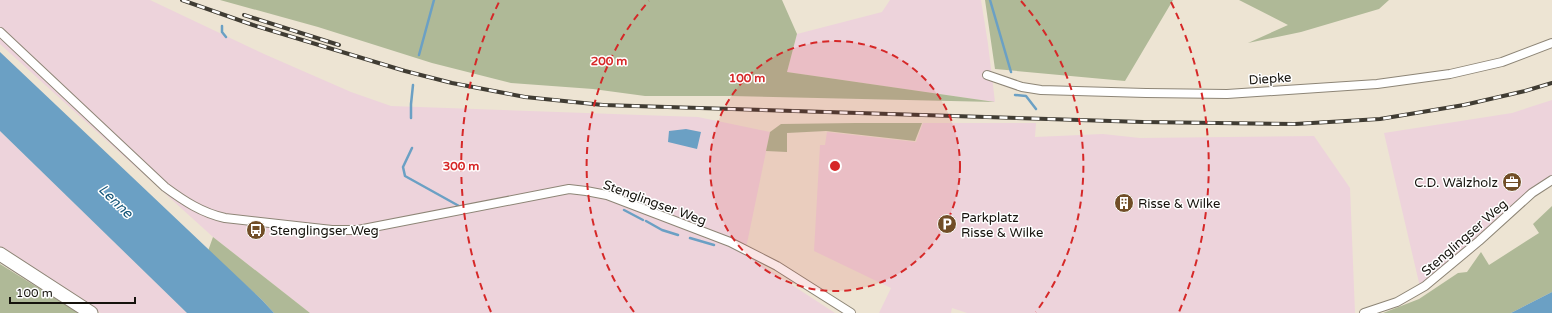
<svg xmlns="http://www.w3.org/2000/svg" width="1552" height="313" font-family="'Varela Round',sans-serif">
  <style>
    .industrial { fill: #edd3db }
    .green { fill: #afb997 }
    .water { fill: #6ba0c4 }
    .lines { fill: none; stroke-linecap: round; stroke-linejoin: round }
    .stream { stroke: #6ba0c4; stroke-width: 2.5 }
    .street-casing { stroke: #8d8576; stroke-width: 10 }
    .primary-casing { stroke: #8d8576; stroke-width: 15 }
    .street { stroke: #fff; stroke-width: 8 }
    .primary { stroke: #fff; stroke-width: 13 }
    .rail-casing { stroke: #403c33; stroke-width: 4 }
    .rail { stroke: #fff; stroke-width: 2.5; stroke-dasharray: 8; stroke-linecap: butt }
    .ring { fill: none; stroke: #d62828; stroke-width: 2; stroke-dasharray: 7 5 }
    .labels { text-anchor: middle; stroke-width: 3; stroke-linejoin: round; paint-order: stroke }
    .street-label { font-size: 13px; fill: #15120c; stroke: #fff }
    .poi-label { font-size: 13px; fill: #15120c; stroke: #fff; text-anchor: start }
    .water-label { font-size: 14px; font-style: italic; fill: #155679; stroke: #fff }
    .centre { fill: #d62828; stroke: #fff; stroke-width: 2 }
    .ring-label { font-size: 12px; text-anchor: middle; font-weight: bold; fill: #d62828; stroke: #fff; stroke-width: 3; stroke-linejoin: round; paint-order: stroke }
  </style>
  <rect width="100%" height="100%" fill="#ede4d3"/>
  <path class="industrial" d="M0 0H150L264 54 351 92 391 106 698 117 770 132 745 253 766 268 835 313H310L213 237 0 44Z
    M890 0H981L988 44 995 102 787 72 797 34 882 12Z
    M1552 100V184L1504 216 1420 287 1384 133 1512 113Z
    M923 123H1036L1035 137 1103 134 1140 138 1314 136 1350 188 1355 313H967L952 308 951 313H879L891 288 814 251 820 145H825L827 132 916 142Z
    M0 131 187 313H101L70 295 0 247Z"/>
  <path class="green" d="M220 0H782L797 34 787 72 995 102 732 96H645L593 89 511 83 432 63 318 27Z
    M985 0H1173L1125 81 995 69Z
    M1239 0H1389L1379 9 1301 32 1248 43 1288 25Z
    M855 123H922L915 141 826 131 787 133V152L766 151 770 132 781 124Z
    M1552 206V292L1511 313H1383L1419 299 1458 273 1467 272 1481 252 1489 265 1539 233 1533 224Z
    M213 237 310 313H274L262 300 208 251Z
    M0 264 69 307 78 313H0Z"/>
  <path class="water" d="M0 52 262 300 274 313H187L0 131Z
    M686 129 701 132 697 149 668 142 669 131Z
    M1552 292V313H1511Z"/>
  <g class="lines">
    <path class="stream" d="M990 0 1011 72
      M222 26V32L226 37
      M419 55 434 0
      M1015 95 1026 96 1036 109
      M411 118V104L413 85
      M412 148 403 167 405 176 459 206
      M624 210 643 220
      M646 221 662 230 678 235
      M690 238 714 245"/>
    <defs>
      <path id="street" d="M0 32 165 187C184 201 202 213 225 218L332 230H358L569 189 586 191 607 195 730 242 777 266 851 313
        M987 75 1022 87 1041 90 1146 93 1227 94 1377 84 1450 74 1502 62 1552 43
        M1364 313 1397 302 1425 286 1479 241 1532 193 1552 180"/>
      <path id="primary" d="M0 254 91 313"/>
    </defs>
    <use href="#street" class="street-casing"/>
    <use href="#primary" class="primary-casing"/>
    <use href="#street" class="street"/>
    <use href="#primary" class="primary"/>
    <defs>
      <path id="rail" d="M182 0 253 25 405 71 452 83 525 97 603 105 1143 122 1295 124 1380 119 1464 105 1525 91 1552 83
        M244 15 339 45"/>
    </defs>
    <use href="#rail" class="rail-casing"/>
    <use href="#rail" class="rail"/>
  </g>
  <circle cx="835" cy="166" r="125" fill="#d62828" fill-opacity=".12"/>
  <g class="ring">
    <circle cx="835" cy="166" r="125"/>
    <path d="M634 312A249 249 0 0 1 649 1M1021 1A249 249 0 0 1 1036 312"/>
    <path d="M491 312A374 374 0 0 1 499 2M1171 2A374 374 0 0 1 1179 312"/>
  </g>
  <defs>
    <symbol id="office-disc" viewBox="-11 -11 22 22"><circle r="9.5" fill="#714e27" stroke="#fff"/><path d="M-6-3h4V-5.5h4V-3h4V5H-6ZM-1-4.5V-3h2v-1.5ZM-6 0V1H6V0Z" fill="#fff"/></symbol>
    <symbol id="building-disc" viewBox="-11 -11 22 22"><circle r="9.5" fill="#714e27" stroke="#fff"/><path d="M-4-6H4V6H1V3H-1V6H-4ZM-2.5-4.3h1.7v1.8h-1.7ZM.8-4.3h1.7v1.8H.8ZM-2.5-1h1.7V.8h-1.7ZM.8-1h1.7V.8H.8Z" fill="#fff"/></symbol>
    <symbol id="parking-disc" viewBox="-11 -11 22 22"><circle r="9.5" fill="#714e27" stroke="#fff"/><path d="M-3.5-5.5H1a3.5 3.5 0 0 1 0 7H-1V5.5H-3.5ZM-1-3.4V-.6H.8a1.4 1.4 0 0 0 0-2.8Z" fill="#fff"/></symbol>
    <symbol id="bus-disc" viewBox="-11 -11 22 22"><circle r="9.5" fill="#714e27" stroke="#fff"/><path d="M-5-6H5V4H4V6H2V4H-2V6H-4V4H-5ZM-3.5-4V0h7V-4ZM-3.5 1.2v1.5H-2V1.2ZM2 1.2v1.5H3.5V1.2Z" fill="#fff"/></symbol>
  </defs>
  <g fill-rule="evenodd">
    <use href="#office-disc" x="1501" y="171" width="22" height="22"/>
    <use href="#building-disc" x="1113" y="192" width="22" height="22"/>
    <use href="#parking-disc" x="936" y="213" width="22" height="22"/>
    <use href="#bus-disc" x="245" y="219" width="22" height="22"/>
  </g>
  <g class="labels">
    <g class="street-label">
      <text transform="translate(1270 78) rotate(-4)" y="5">Diepke</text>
      <text transform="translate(655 202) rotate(20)" y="5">Stenglingser Weg</text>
      <text transform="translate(1464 237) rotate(-41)" y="5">Stenglingser Weg</text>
    </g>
    <g class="poi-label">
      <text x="1498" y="187" text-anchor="end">C.D. Wälzholz</text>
      <text x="1138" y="208">Risse &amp; Wilke</text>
      <text x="961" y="222">Parkplatz<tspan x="961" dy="15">Risse &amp; Wilke</tspan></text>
      <text x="270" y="235">Stenglingser Weg</text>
    </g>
    <g class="water-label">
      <text transform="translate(116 201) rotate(44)" y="5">Lenne</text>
    </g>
  </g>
  <circle cx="835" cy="166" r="6" class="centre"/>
  <g class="ring-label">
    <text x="609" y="65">200 m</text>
    <text x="747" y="82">100 m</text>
    <text x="461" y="170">300 m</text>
  </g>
  <path d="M10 297v6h125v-6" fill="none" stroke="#15120c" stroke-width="2"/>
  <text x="16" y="297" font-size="12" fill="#15120c" stroke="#ffffff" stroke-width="3" paint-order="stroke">100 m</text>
</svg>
